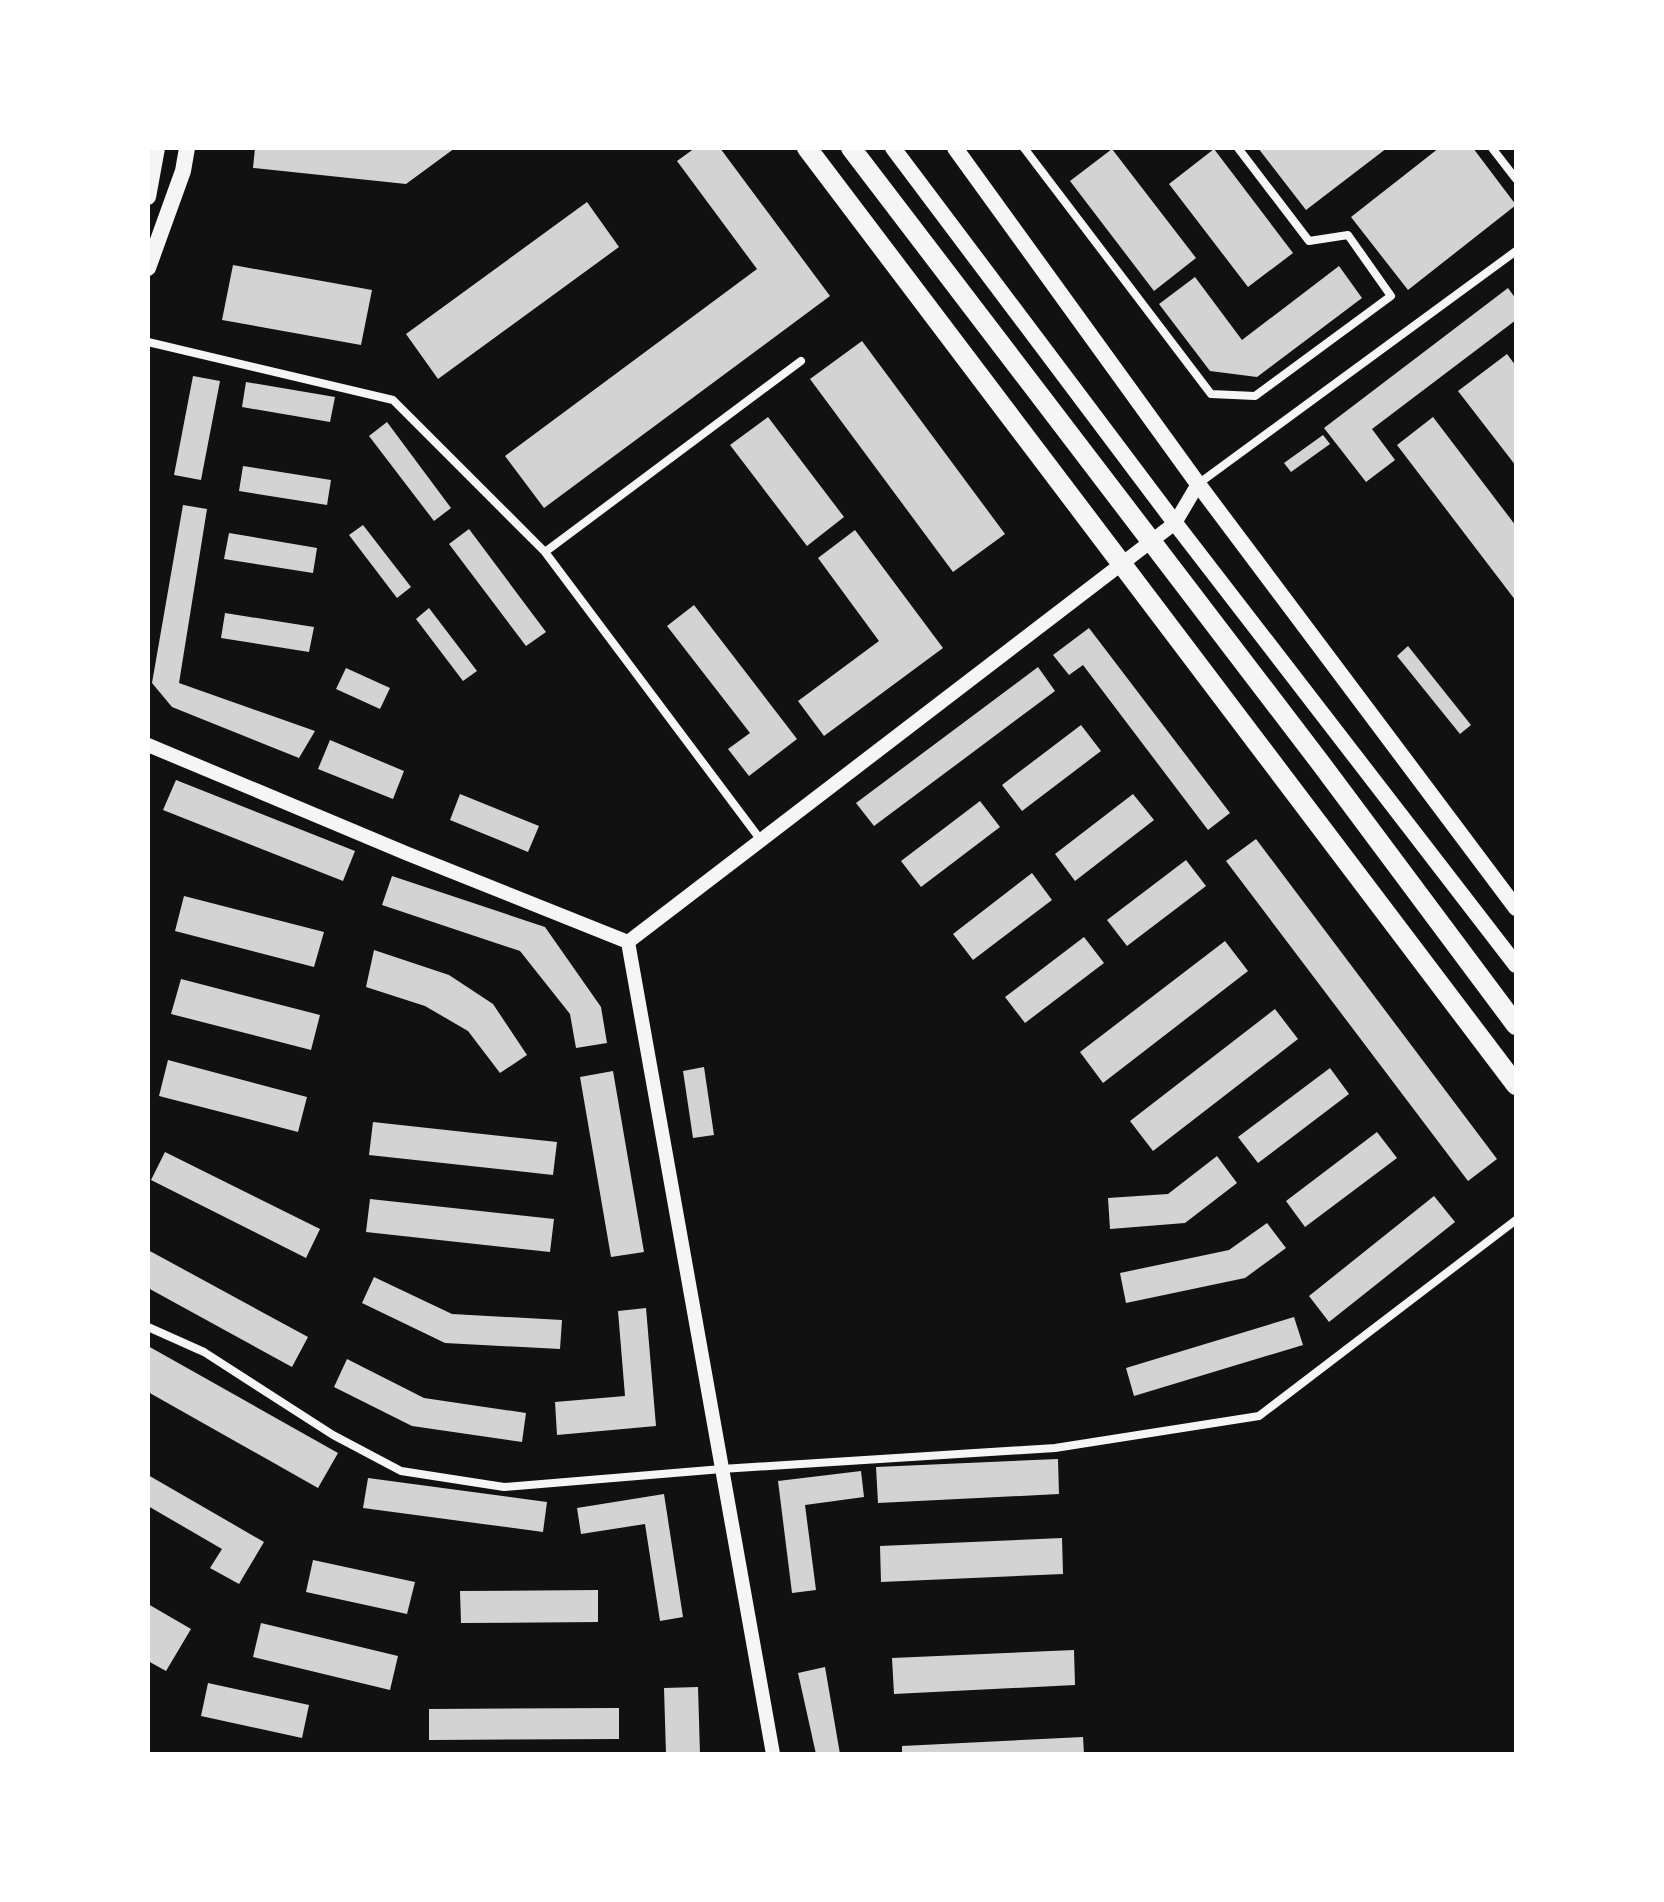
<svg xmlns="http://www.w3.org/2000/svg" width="1664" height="1902" font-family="'DejaVu Sans',sans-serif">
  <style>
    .building { fill: #d3d3d3 }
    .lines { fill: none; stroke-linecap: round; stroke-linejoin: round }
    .minor { stroke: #f5f5f5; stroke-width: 8 }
    .tertiary { stroke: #f5f5f5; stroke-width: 14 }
    .secondary { stroke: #f5f5f5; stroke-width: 16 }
    .primary { stroke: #f5f5f5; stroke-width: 16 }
    .motorway { stroke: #f5f5f5; stroke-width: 20 }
  </style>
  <rect width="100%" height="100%" fill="#111"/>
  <path class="building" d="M255 148H455L406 184 253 168Z
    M695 148H720L830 296 544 508 505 456 757 269 677 161Z
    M1258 148H1387L1306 210Z
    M1439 148H1473L1516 205 1408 290 1351 217Z
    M1112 149 1196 258 1154 291 1070 181Z
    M1214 149 1293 253 1248 287 1169 184Z
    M587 202 619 247 438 379 406 334Z
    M233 265 372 290 361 345 222 320Z
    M1339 266 1362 298 1257 377 1210 371 1159 304 1195 277 1242 340Z
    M1508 288 1516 299V320L1372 429 1395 460 1366 482 1324 428Z
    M862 341 1005 534 953 572 810 379Z
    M1507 354 1516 366V466L1458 391Z
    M193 376 220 381 201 480 174 475Z
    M246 382 335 397 330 422 242 407Z
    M768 417 844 517 807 546 730 445Z
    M1433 417 1516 526V601L1397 445Z
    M387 422 451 508 434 521 369 436Z
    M1323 435 1330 444 1291 472 1284 463Z
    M243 466 331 480 327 505 239 491Z
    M183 505 207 509 179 683 315 731 299 758 172 707 152 683Z
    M363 525 411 587 397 598 349 535Z
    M469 529 546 632 526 646 449 544Z
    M855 530 943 648 824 736 798 701 879 641 818 558Z
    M229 533 317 548 313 573 224 559Z
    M694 605 797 739 749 776 728 749 750 733 667 626Z
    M429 608 477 671 463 681 416 619Z
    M225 613 314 627 309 652 221 638Z
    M1089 628 1230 813 1208 830 1083 665 1069 675 1053 655Z
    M1408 646 1471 725 1460 734 1397 656Z
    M1038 667 1055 691 874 826 856 803Z
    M346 668 390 688 380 709 336 689Z
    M1081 725 1101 751 1022 811 1002 785Z
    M330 740 404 771 393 799 318 769Z
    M176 780 355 851 343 881 163 810Z
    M460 794 539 826 528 852 450 820Z
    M1133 794 1154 820 1075 881 1055 854Z
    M980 801 1000 827 921 887 901 861Z
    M1256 839 1497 1159 1468 1181 1226 861Z
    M1186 860 1206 886 1127 946 1107 920Z
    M1032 873 1052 900 973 960 953 934Z
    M392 876 545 927 601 1007 607 1043 576 1048 570 1014 520 951 382 905Z
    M184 896 324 932 314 967 175 931Z
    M1084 937 1104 963 1025 1023 1005 997Z
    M1225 941 1248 971 1103 1083 1080 1052Z
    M374 950 449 975 493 1004 527 1055 500 1073 468 1031 425 1006 366 987Z
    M181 979 320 1015 311 1050 171 1014Z
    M1275 1009 1298 1039 1153 1151 1130 1121Z
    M168 1060 307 1097 298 1132 159 1096Z
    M704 1067 714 1135 693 1138 683 1071Z
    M1330 1068 1349 1094 1258 1163 1238 1137Z
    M613 1071 644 1252 611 1257 580 1077Z
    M373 1122 557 1142 553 1175 369 1155Z
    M1377 1132 1397 1158 1305 1227 1286 1201Z
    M165 1152 320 1229 306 1258 151 1180Z
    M1217 1156 1237 1183 1185 1223 1110 1229 1108 1198 1168 1194Z
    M1434 1196 1455 1222 1329 1322 1309 1296Z
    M370 1199 554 1219 550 1252 366 1232Z
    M1267 1223 1286 1248 1245 1278 1126 1303 1120 1273 1229 1250Z
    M148 1250 308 1337 292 1367 148 1288Z
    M374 1277 452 1314 562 1320 560 1349 445 1343 362 1303Z
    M646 1308 656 1426 557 1435 555 1402 625 1396 618 1311Z
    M1294 1317 1303 1345 1134 1396 1126 1368Z
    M148 1346 338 1453 318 1488 148 1392Z
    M347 1359 424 1398 526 1413 522 1442 412 1426 334 1387Z
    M1058 1459 1059 1494 878 1503 876 1467Z
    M861 1471 864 1497 805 1505 816 1590 792 1593 778 1481Z
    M148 1475 264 1542 239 1584 210 1568 222 1549 148 1506Z
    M368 1478 547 1502 543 1532 363 1508Z
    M664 1494 683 1617 660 1621 645 1524 581 1534 577 1508Z
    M1062 1538 1063 1574 881 1582 880 1546Z
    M313 1560 415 1582 407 1614 306 1592Z
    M598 1590V1622L461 1623 460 1591Z
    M148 1604 191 1629 166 1671 148 1661Z
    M261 1623 398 1656 390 1690 253 1657Z
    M1074 1650 1075 1685 894 1694 892 1658Z
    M825 1667 840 1754H816L798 1673Z
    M208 1683 309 1705 302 1738 201 1716Z
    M698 1687 700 1754H666L664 1688Z
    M619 1708V1739L429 1740V1709Z
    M1083 1737 1084 1754H902V1746Z"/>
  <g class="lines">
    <path class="minor" d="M1024 148 1211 394 1255 396 1391 296 1348 235 1309 241 1238 148
      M1492 148 1516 179
      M148 342 393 400 545 552 760 839
      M1198 484 1516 251
      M545 552 801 361
      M148 1327 204 1352 333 1435 401 1471 504 1487 722 1469 1055 1448 1259 1416 1516 1220"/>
    <path class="tertiary" d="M148 745 408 854 628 942
      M628 942 773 1754
      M628 942 1175 523 1198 484"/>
    <path class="secondary" d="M148 197 157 148
      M148 268 183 171 187 148"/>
    <path class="primary" d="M893 148 1175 523 1516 965
      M955 148 1198 484 1516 908"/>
    <path class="motorway" d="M807 148 1516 1085
      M851 148 1319 761 1516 1025"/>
  </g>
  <rect width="1664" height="1902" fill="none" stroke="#ffffff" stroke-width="300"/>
</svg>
